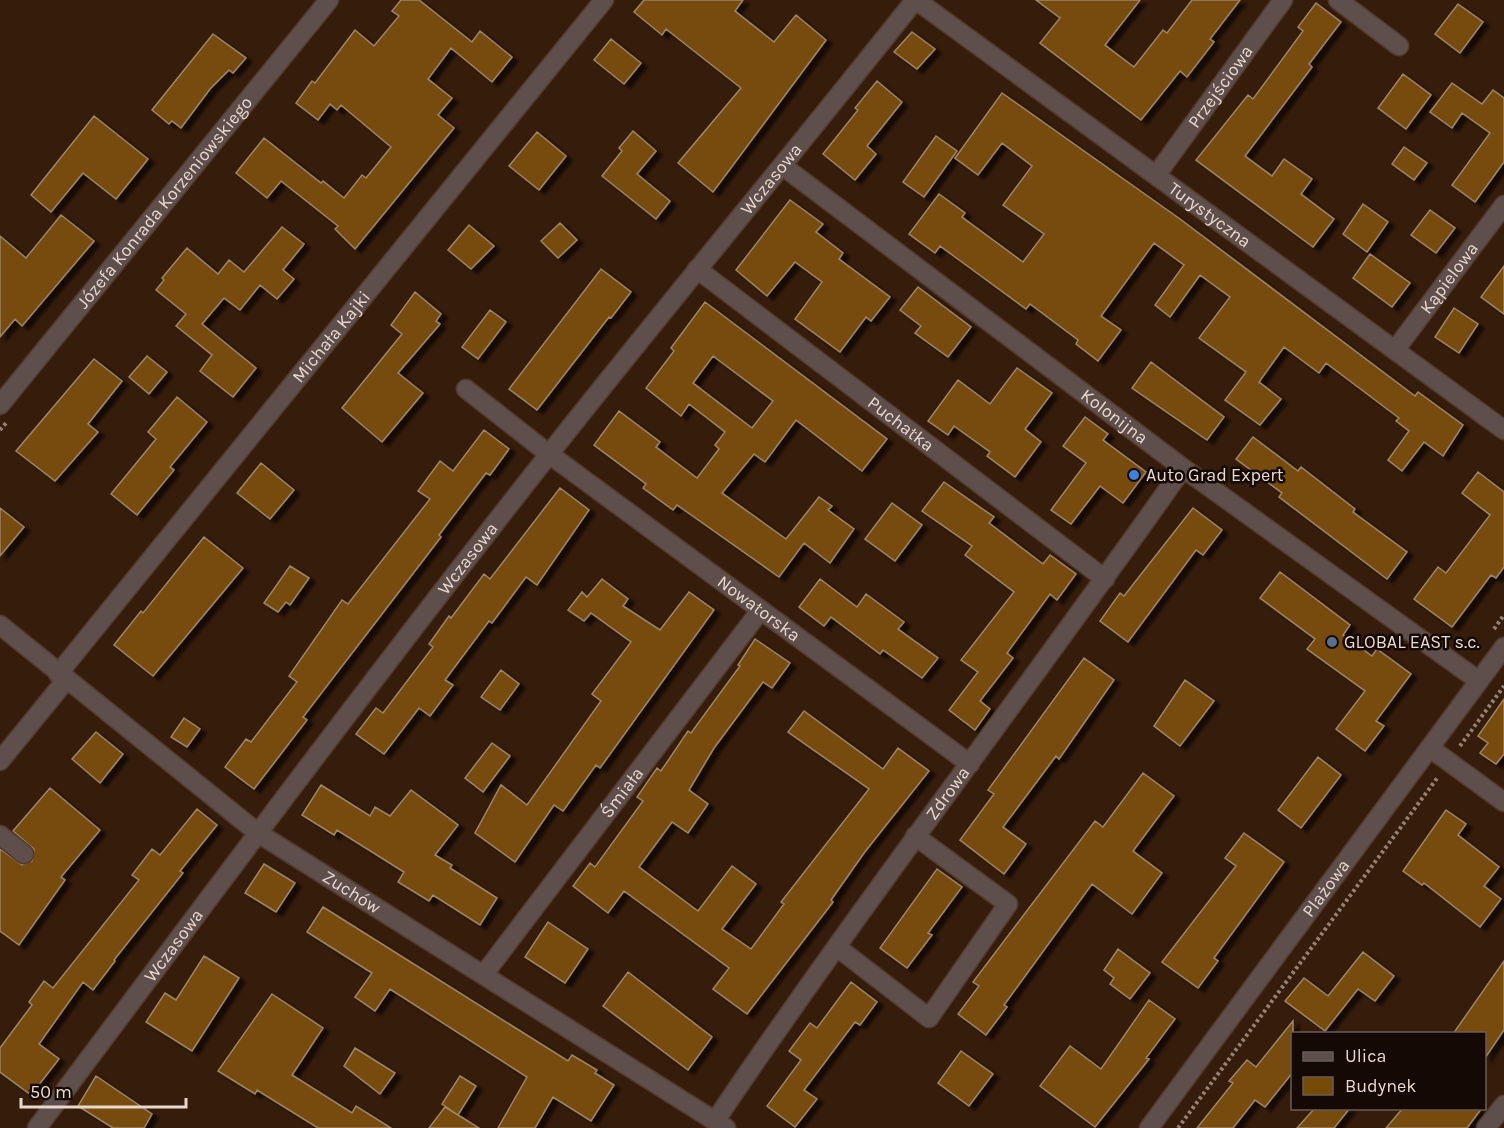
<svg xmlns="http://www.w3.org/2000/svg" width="1504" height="1128" font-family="Karla,sans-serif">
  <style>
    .building { fill: #764b08; stroke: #9d856a; stroke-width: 1.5; fill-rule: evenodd; filter: url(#shadow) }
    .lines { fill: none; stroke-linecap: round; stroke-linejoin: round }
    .minor-casing { stroke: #523a2a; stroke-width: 21 }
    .path { stroke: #968274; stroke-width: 4; stroke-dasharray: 3 3; stroke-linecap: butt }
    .minor { stroke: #5e4e4c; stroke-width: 18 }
    .shop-dot { fill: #3f7fe0; stroke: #140904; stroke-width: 2 }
    .service-dot { fill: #5c6f8a; stroke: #140904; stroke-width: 2 }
    .labels { text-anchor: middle; stroke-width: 5; stroke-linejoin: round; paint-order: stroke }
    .street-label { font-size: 18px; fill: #e9d8cd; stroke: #140904 }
    .poi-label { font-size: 18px; fill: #e9d8cd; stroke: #140904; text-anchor: start }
  </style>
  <defs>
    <filter id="shadow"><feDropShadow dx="6" dy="4" stdDeviation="1.5" flood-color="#0009"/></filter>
  </defs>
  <rect width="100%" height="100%" fill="#351c0b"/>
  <path class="building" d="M401 0H419L472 42 480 31 512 57 492 82 451 48 428 79 452 98 438 115 454 128 355 249 335 229 338 226 281 181 267 198 236 173 264 138 321 183 323 181 344 198 362 175 366 178 391 147 341 105 337 110 330 104 318 120 296 103 312 81 315 83 355 30 374 46 399 16 392 11Z
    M644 0H743L735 11 774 42 796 15 826 40 713 192 678 163 741 88 666 29 662 35 634 12Z
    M1036 0H1140L1105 45 1134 67 1163 30 1167 33 1192 0H1240L1210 39 1214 42 1187 77 1180 71 1141 120 1040 43 1060 18Z
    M1316 3 1341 22 1309 64 1312 67 1245 156 1272 176 1284 159 1312 179 1301 194 1334 219 1313 247 1196 160 1248 95 1253 99 1303 31 1298 27Z
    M1458 4 1483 22 1460 53 1435 34Z
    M912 32 935 49 917 69 894 52Z
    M213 34 246 58 233 73 229 70 210 89 181 128 172 121 169 124 152 110Z
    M611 39 641 63 624 84 594 60Z
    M1403 74 1431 95 1406 129 1378 108Z
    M877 81 902 102 867 146 876 154 855 180 823 154 858 110 855 108Z
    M1452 83 1482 104 1493 90 1504 98V162L1475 202 1452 185 1490 133 1462 113 1452 128 1430 112Z
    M1002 93 1180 219 1415 396 1418 392 1463 425 1443 456 1424 442 1402 471 1388 460 1409 431 1396 421 1399 418 1326 363 1319 373 1284 347 1259 382 1281 399 1260 425 1225 400 1246 372 1199 338 1230 297 1200 275 1170 317 1155 305 1184 265 1154 243 1101 316 1121 330 1098 361 1076 344 1078 340 1030 304 1026 309 940 246 935 253 909 234 939 194 965 213 962 217 1023 262 1044 234 1003 205 1032 166 1002 143 978 175 955 158Z
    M94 116 148 159 116 199 83 173 51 212 31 195Z
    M633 131 656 151 637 174 670 201 656 219 602 176 622 151 619 148Z
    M537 132 566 156 539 190 509 166Z
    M936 136 957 151 924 197 903 182Z
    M1404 147 1427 163 1414 180 1392 164Z
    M790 200 823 224 816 232 843 253 839 259 890 297 871 321 866 317 840 352 795 319 822 282 795 262 767 296 736 270Z
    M1363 204 1388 222 1367 252 1343 234Z
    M1430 210 1455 228 1436 253 1411 235Z
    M61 215 94 241 22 326 15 319 0 337V236L26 258Z
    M560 223 577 240 558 258 541 241Z
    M469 225 494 246 471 269 448 250Z
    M282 227 304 244 283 270 294 279 277 299 260 285 240 310 224 298 202 324 256 368 233 397 200 371 212 355 176 326 186 314 156 290 164 280 162 278 187 248 218 274 229 260 244 272Z
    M1370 254 1410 283 1392 307 1353 278Z
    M1504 266V314L1481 297Z
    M601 269 631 292 611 318 609 317 537 410 509 389Z
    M918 287 971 327 948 357 915 333 921 326 900 310Z
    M415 292 441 314 436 321 440 324 398 373 423 393 382 442 342 408 402 334 391 325Z
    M705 302 887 439 862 471 796 420 765 462 754 454 722 493 786 539 819 497 832 506 828 510 854 529 830 563 804 543 779 577 677 505 673 510 643 488 646 484 594 445 619 411 660 442 656 447 697 478 719 449 715 445 725 432 689 404 681 416 646 388 674 351 671 348ZM713 356 773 401 752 428 693 383Z
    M1454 308 1478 324 1459 353 1435 337Z
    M490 310 506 322 478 359 462 347Z
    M147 356 167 372 149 394 129 377Z
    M94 359 122 381 88 424 98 432 55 481 16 451Z
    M1151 362 1224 417 1207 440 1132 388Z
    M1017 368 1052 393 1025 429 1041 442 1015 477 987 456 990 452 954 426 948 435 928 421 958 380 990 404Z
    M177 397 207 422 170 467 174 470 137 515 111 494 156 439 148 432Z
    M1085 417 1108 434 1103 440 1146 472 1123 503 1100 486 1071 524 1051 510 1086 463 1063 446Z
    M484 430 509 449 490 475 486 473 439 535 441 537 303 717 307 720 254 789 225 767 246 739 251 742 297 682 289 676 342 600 348 604 430 499 418 491 440 461 453 471Z
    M1253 437 1298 471 1301 467 1355 509 1353 512 1407 552 1387 579 1279 497 1282 493 1236 459Z
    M261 463 294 490 270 519 237 493Z
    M1478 472 1504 492V567L1496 578 1491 575 1452 627 1414 599 1438 567 1446 573 1490 515 1462 493Z
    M944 482 994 517 989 523 1043 564 1050 555 1076 574 1057 600 1050 594 1007 653 1013 658 980 701 990 709 975 730 949 710 978 672 961 660 1014 592 965 555 972 546 922 511Z
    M560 488 589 510 537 585 526 577 492 623 489 621 445 680 453 685 430 716 419 708 384 754 356 734 376 708 383 713 433 647 429 644 449 616 451 618 484 574 490 579Z
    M892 503 922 525 895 561 865 539Z
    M0 508 24 527 0 556Z
    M1193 508 1222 530 1203 555 1196 550 1128 642 1100 621 1120 593 1124 596Z
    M204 537 243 568 153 676 114 645 141 611 143 613Z
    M290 566 309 578 290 605 286 602 278 612 264 603Z
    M1280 572 1350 625 1343 635 1372 656 1377 649 1411 674 1376 721 1384 726 1365 751 1336 729 1365 691 1307 649 1315 639 1260 598Z
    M602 579 628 599 623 606 660 630 689 592 714 610 600 768 596 765 563 811 554 805 515 862 475 833 501 785 527 805 601 701 592 694 631 642 591 613 584 621 568 610 582 592 587 597Z
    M820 579 857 607 866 594 904 622 898 629 938 658 922 678 883 650 880 654 831 617 824 626 799 607Z
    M755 639 790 663 772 688 763 682 714 748 689 790 708 804 688 833 672 822 639 867 698 911 732 866 756 884 722 929 751 949 784 904 781 902 869 789 788 732 804 711 883 769 898 748 929 771 864 853 831 900 833 902 747 1014 713 989 729 968 624 891 608 913 573 886 590 863 595 867 643 801 637 797 657 768 661 771 688 731 691 733 740 666 738 665Z
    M1084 658 1114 680 1059 759 1056 756 1003 827 1026 844 1004 874 960 840 994 794 988 790Z
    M501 670 519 684 500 710 481 697Z
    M1185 680 1214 701 1180 746 1154 726Z
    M1504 699V754L1496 764 1480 753 1488 743 1478 736Z
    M184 718 200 729 187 747 171 737Z
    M96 732 123 754 100 783 72 759Z
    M492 743 510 756 483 792 465 778Z
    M1318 757 1341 775 1301 828 1278 810Z
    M1143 773 1174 796 1133 851 1162 873 1132 914 1092 884 1004 1005 1007 1007 986 1035 958 1014 979 986 973 982 1095 821 1103 827Z
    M321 785 370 816 375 807 390 816 411 790 458 825 435 855 452 865 450 868 497 898 480 925 433 895 429 901 398 882 404 872 337 830 334 835 302 815Z
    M50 788 100 830 61 877 65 880 19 945 0 931V849L22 865 32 861 34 849 13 831Z
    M197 809 217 825 180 871 183 873 114 960 115 961 93 990 83 982 39 1044 59 1059 31 1095 0 1072V1048L32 1005 29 1002 44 981 53 988 139 880 132 875 152 849 160 855Z
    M1446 810 1466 824 1458 835 1499 867 1484 886 1501 899 1480 927 1424 883 1422 885 1403 871Z
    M1244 833 1284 862 1214 958 1218 961 1198 988 1162 962 1236 866 1225 858Z
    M264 864 295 883 276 912 245 893Z
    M937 869 962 887 928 933 932 935 907 968 880 948Z
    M323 907 568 1061 572 1055 597 1070 595 1073 614 1085 591 1121 553 1097 535 1128H498L527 1077 390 989 375 1011 355 997 372 973 307 932Z
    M548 922 588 949 565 983 525 957Z
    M1118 949 1150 973 1130 999 1110 984 1114 978 1104 970Z
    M1363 952 1394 976 1375 1001 1358 989 1325 1031 1285 1001 1304 978 1328 996Z
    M204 956 239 978 192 1051 146 1022 165 993 176 1000Z
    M1504 961V1030L1485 1058V1034H1453Z
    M628 972 712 1037 688 1070 603 1006Z
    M851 982 877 1002 860 1025 855 1022 804 1090 817 1099 795 1127 767 1106 801 1060 789 1051 810 1023 817 1028Z
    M272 994 323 1028 292 1075 352 1113 356 1106 391 1128H318L257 1090 255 1094 218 1071Z
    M1149 1000 1175 1019 1146 1058 1149 1059 1095 1127 1040 1086 1070 1046 1101 1069Z
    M1293 1021V1072L1265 1107 1255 1100 1233 1128H1197L1233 1083 1229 1081 1247 1060 1256 1067Z
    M355 1048 395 1073 380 1094 344 1066Z
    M961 1051 993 1074 969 1106 938 1083Z
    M96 1076 152 1114 144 1128H113L78 1106Z
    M460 1076 476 1086 458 1115 442 1104Z
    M445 1107 458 1115 479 1128H429Z
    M1315 1108H1350L1334 1128H1297Z
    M1403 1108H1482L1467 1128H1386Z"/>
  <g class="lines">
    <defs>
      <g id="minor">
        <path id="s1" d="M916 0 1504 430"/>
        <path d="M1338 0 1399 46"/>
        <path id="s2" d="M784 167 1183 468 1479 681"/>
        <path id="s3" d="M1157 174 1283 0"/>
        <path id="s4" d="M697 269 1105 579"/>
        <path id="s5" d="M1395 350 1504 205"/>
        <path id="s6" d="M466 389 549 454 970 764"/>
        <path id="s7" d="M0 405 329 0"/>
        <path id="s8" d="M0 625 258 833 726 1128"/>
        <path id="s9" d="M58 674 604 0"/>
        <path d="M1430 748 1504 802"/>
        <path d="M0 761 66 680"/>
        <path d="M0 835 24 854"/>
        <path d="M837 947 929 1018 1008 904 915 836"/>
        <path id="s10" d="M484 974 760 611"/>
        <path id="s11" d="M715 1121C865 899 1029 687 1183 468"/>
        <path id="s12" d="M37 1128C206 902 375 675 550 453 670 301 795 152 915 0"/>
        <path id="s13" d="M1149 1128 1504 647"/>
        <path d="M1486 1128 1504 1105"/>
      </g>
    </defs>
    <use href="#minor" class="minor-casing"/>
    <path class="path" d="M0 430 6 423
      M1494 629 1504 615
      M1460 746 1504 686
      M1178 1128 1438 777"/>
    <use href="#minor" class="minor"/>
  </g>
  <circle class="shop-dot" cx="1134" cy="475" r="6"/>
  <circle class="service-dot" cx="1332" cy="642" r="6"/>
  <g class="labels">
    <g class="street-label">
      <text dy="6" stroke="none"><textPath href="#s3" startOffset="108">Przejściowa</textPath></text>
      <text dy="6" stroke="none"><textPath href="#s12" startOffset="1200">Wczasowa</textPath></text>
      <text dy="6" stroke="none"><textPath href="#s7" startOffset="261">Józefa Konrada Korzeniowskiego</textPath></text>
      <text dy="6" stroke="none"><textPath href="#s1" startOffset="364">Turystyczna</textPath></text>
      <text dy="6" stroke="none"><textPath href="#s5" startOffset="90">Kąpielowa</textPath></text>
      <text dy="6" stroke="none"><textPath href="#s9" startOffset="434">Michała Kajki</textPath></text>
      <text dy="6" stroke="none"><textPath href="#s2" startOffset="414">Kolonijna</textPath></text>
      <text dy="6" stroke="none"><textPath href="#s4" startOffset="256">Puchatka</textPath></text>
      <text dy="6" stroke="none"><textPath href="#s12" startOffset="714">Wczasowa</textPath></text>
      <text dy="6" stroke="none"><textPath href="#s6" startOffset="366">Nowatorska</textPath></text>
      <text dy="6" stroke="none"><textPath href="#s10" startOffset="228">Śmiała</textPath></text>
      <text dy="6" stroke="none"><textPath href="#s11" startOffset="402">Zdrowa</textPath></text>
      <text dy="6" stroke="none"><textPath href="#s13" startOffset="298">Plażowa</textPath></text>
      <text dy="6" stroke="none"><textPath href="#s8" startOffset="442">Zuchów</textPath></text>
      <text dy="6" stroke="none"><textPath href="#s12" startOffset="228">Wczasowa</textPath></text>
    </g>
    <g class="poi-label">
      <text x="1146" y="481">Auto Grad Expert</text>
      <text x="1344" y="648">GLOBAL EAST s.c.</text>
    </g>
  </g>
  <rect x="1291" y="1032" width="195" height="78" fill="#140904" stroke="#695c54" stroke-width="1.5"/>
  <rect x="1303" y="1052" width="30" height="9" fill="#5e4e4c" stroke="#695c54" stroke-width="1.5"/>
  <text x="1345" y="1062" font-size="18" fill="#e9d8cd">Ulica</text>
  <rect x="1303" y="1077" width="30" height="18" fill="#764b08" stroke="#695c54" stroke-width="1.5"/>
  <text x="1345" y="1092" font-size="18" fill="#e9d8cd">Budynek</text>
  <path d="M21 1098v9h165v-9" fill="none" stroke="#e9d8cd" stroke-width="3"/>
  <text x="30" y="1098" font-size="18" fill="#e9d8cd" stroke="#140904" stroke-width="4.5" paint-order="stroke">50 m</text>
</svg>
